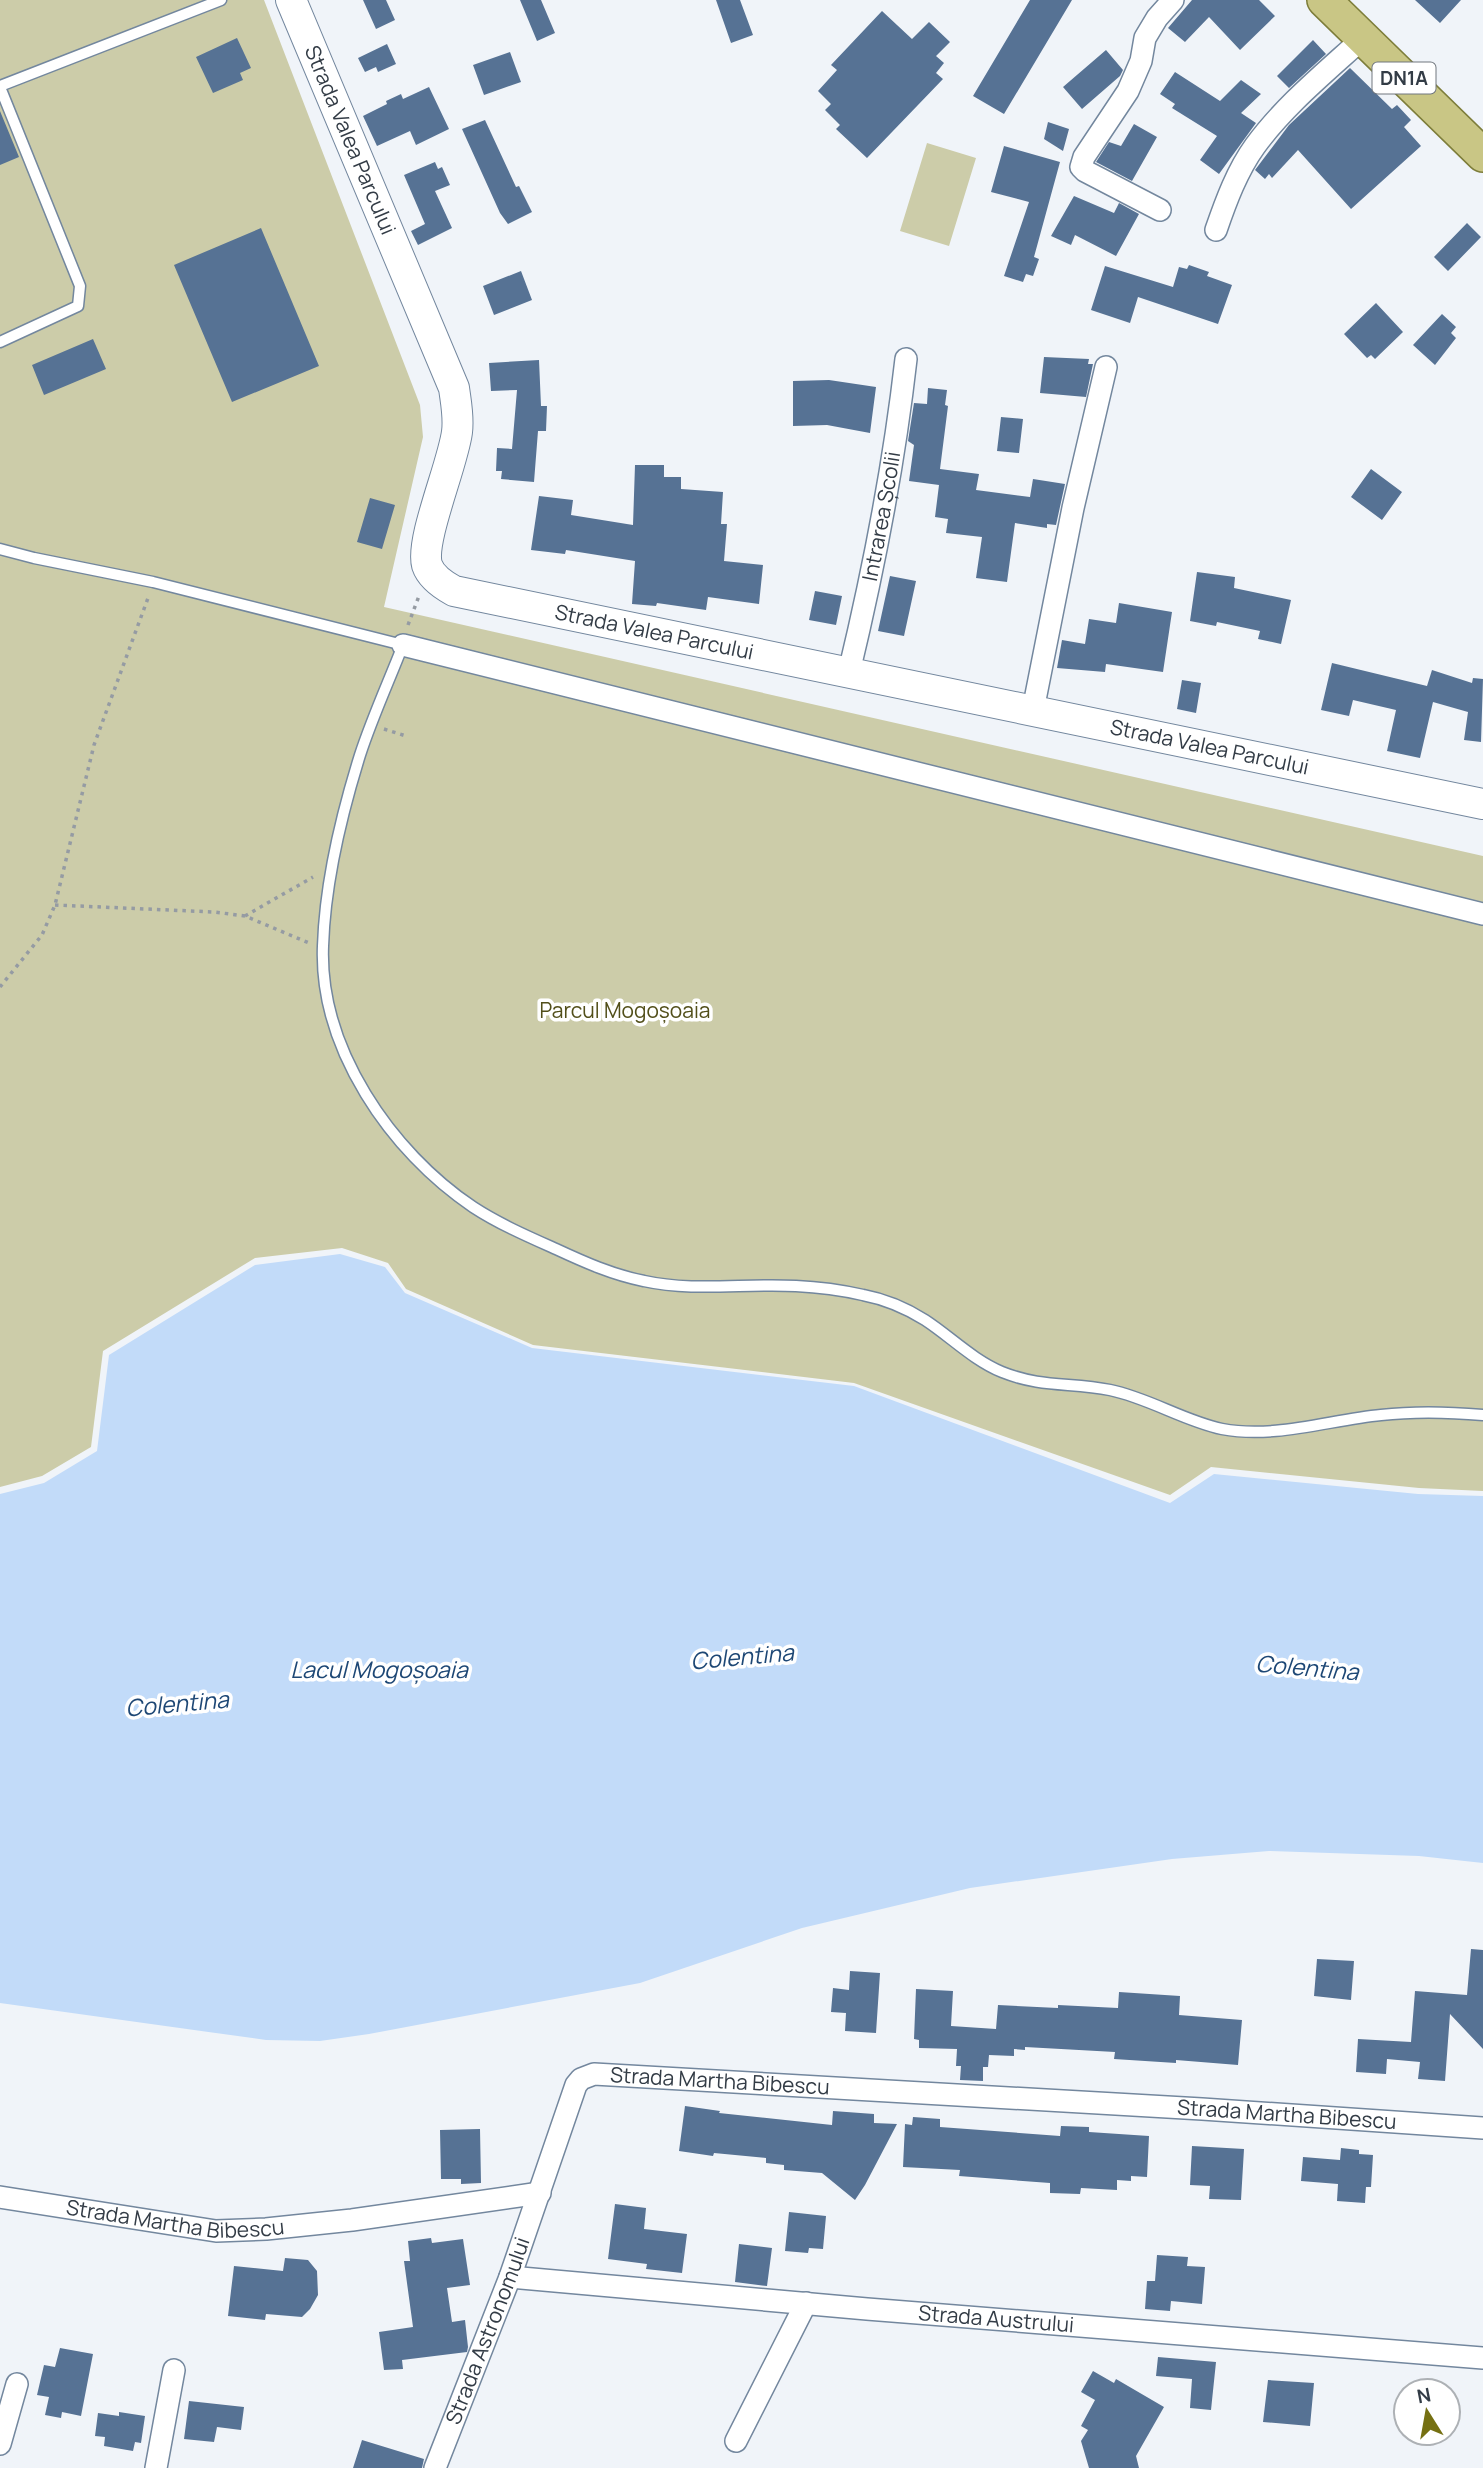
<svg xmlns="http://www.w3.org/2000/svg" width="1483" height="2468" font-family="Manrope,sans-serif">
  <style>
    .green { fill: #cccca9 }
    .water { fill: #c2dbf9 }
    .building { fill: #567294 }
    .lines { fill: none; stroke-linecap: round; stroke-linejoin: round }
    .lane-casing { stroke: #73879e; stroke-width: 13 }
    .street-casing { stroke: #73879e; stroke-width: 24 }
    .secondary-casing { stroke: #73879e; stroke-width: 32 }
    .primary-casing { stroke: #7d7d3a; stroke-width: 36 }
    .path { stroke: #959ba3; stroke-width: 3.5; stroke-dasharray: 3.5 5; stroke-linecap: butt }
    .lane { stroke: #fff; stroke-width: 10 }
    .street { stroke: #fff; stroke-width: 21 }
    .secondary { stroke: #fff; stroke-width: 30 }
    .primary { stroke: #c9c685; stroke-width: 33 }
    .labels { text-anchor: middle; stroke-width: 7; stroke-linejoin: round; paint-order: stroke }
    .shield { fill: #fff; stroke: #70767e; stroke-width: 2 }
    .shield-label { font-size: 19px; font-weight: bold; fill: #333c46 }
    .street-label { font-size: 21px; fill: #333c46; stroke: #fff }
    .park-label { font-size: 21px; fill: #524f1a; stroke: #fff }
    .water-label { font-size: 23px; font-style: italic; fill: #1d4775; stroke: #fff }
  </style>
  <rect width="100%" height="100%" fill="#f0f4f9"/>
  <path class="green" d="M0 0H264L420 405 423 437 384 607 1483 856V1491L1419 1488 1211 1467 1170 1495 854 1383 533 1345 406 1289 388 1263 342 1248 255 1258 103 1351 91 1447 42 1476 0 1487Z
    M927 143 976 158 949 246 900 231Z"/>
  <path class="water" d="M340 1254 385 1267 405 1293 532 1348 854 1386 1170 1503 1214 1474 1418 1494 1483 1496V1863L1419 1856 1269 1851 1172 1859 970 1888 802 1928 640 1983 369 2034 320 2041 266 2040 0 2003V1494L44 1483 97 1451 109 1355 255 1265Z"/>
  <path class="building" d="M363 0H386L395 20 376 29Z
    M520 0H541L555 33 537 41Z
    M716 0H740L753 35 731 43Z
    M1030 0H1072L1004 114 973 96Z
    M1192 0H1259L1275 16 1240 50 1209 17 1185 42 1168 28Z
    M1415 0H1461L1440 23Z
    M882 11 912 39 929 22 950 42 936 56 944 63 936 73 943 79 867 158 836 129 840 125 825 110 831 104 818 91 837 70 831 65Z
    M237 38 251 68 240 73 243 80 213 93 196 57Z
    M1313 40 1326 54 1289 88 1277 76Z
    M387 44 396 64 378 72 376 67 365 72 358 58Z
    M1106 50 1123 70 1120 76 1082 109 1063 87Z
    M510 52 521 82 484 95 473 65Z
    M1350 68 1392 109 1397 105 1411 120 1404 127 1421 146 1351 209 1298 150 1272 178 1269 174 1265 179 1255 170 1289 125Z
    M1175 72 1220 101 1241 80 1261 94 1241 113 1256 123 1219 174 1200 160 1217 136 1172 108 1175 104 1160 94Z
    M429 87 449 129 416 145 410 131 377 146 363 116 387 104 386 101 401 94 403 99Z
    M0 111 19 157 0 165Z
    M485 120 516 187 519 186 532 212 508 224 500 213 462 129Z
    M1048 122 1069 129 1063 151 1044 139Z
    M1134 124 1157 137 1132 181 1096 162 1109 142 1121 146Z
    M1004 146 1060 162 1034 257 1039 259 1033 276 1026 274 1023 282 1004 276 1029 202 991 192Z
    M435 162 438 169 442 167 450 185 435 191 452 228 418 245 411 231 425 224 404 175Z
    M1074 196 1114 213 1119 203 1139 214 1116 256 1075 235 1071 245 1051 236Z
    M1467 223 1481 237 1448 271 1434 257Z
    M261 228 319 366 232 402 174 265Z
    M1189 265 1209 272 1207 276 1232 285 1218 324 1138 297 1130 323 1091 310 1105 266 1173 287 1179 267 1187 269Z
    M521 271 532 300 494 315 483 286Z
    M1376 303 1403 332 1375 359 1371 355 1367 358 1344 334Z
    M1442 314 1456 327 1451 333 1456 338 1435 365 1413 345Z
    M93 339 106 369 44 395 32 365Z
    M1044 357 1089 359 1088 364H1093L1086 397 1040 393Z
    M539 360 541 406H547L546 431H538L534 482 501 479 502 471H496L497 448 512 449 517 390 491 391 489 363Z
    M829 380 876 387 870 433 827 425 793 426V381Z
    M928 388 947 390 945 405 948 406 940 469 979 474 976 490 1030 497 1033 479 1065 484 1056 525 1047 524V528L1015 523 1007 582 976 578 982 537 946 533 948 519 935 517 939 485 909 481 914 445 908 441 914 403 927 404Z
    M1001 417 1023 419 1019 453 997 451Z
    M635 465H664V477H681V489L723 492 721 524H727L724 561 763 565 759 604 708 597 706 610 657 603 656 606 632 604 635 561 566 550 565 554 531 550 539 496 573 500 571 515 633 525Z
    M1371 469 1402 492 1382 520 1351 497Z
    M370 498 395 505 382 549 357 542Z
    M1197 572 1235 577 1234 588 1291 600 1281 644 1258 639 1260 631 1217 622 1216 626 1190 621Z
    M890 576 916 581 904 636 878 631Z
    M815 591 842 596 836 625 809 620Z
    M1119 603 1172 612 1163 672 1106 664 1105 672 1057 668 1062 640 1085 644 1089 619 1116 623Z
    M1332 663 1427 686 1432 670 1472 683 1473 678 1483 679 1481 742 1464 740 1468 712 1433 702 1420 758 1387 751 1396 710 1353 700 1349 716 1321 710Z
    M1182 680 1201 683 1196 713 1177 709Z
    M1471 1949 1483 1950V2049L1450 2014 1445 2081 1418 2079 1420 2062 1387 2059 1386 2074 1356 2072 1358 2039 1411 2042 1415 1991 1467 1995Z
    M1317 1959 1354 1961 1351 2000 1314 1996Z
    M850 1971 880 1973 876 2033 845 2031 846 2013 831 2012 833 1988 849 1990Z
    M916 1989 953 1991 951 2026 996 2029 998 2005 1058 2008V2005L1118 2008 1119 1992 1180 1996 1179 2015 1242 2020 1238 2065 1176 2060V2063L1114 2059 1115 2052 1025 2047V2050L1014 2049V2056L989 2055 988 2067H983V2081L960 2080 961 2066H956L957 2049 919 2048V2040L914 2039Z
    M685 2106 720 2111 719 2113 832 2125 833 2111 874 2114V2123L897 2124 865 2185 855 2200 822 2173 784 2170V2165L766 2163V2158L714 2153 713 2156 679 2151Z
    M913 2117 940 2119V2127L1060 2136 1061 2126 1089 2127V2132L1149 2136 1147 2177 1131 2176V2181L1117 2180V2190L1081 2188 1080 2194 1050 2193V2183L959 2176 960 2170 903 2167 905 2124 912 2125Z
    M480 2129 481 2183 461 2184V2179H441L440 2130Z
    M1192 2146 1244 2149 1241 2200 1209 2199 1210 2186 1190 2185Z
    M1341 2148 1359 2150V2154L1373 2155 1371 2187H1366L1365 2203 1337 2201 1338 2184 1301 2181 1303 2157 1340 2160Z
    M615 2204 646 2208 644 2229 687 2234 682 2273 646 2269 647 2264 608 2259Z
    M789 2212 826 2216 823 2249 809 2248 808 2253 785 2251Z
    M431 2238 432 2243 463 2239 470 2285 447 2288 452 2322 465 2320 468 2347 467 2352 402 2360 403 2369 384 2370 379 2332 413 2327 404 2261H410L408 2241Z
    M739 2244 772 2248 767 2286 735 2282Z
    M1157 2255 1188 2257 1187 2266 1205 2267 1202 2304 1171 2301 1170 2311 1145 2309 1147 2281H1155Z
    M285 2258 308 2260 317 2271 318 2295 310 2309 302 2317 266 2314 265 2320 228 2316 234 2266 283 2271Z
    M60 2348 93 2354 81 2416 62 2412 61 2418 45 2415 49 2397 37 2395 44 2365 55 2367Z
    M1158 2357 1216 2362 1211 2410 1190 2408 1192 2379 1156 2376Z
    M1093 2371 1114 2383 1116 2379 1164 2407 1136 2456 1139 2468H1089L1081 2441 1088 2430 1081 2426 1095 2400 1081 2392Z
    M1268 2380 1314 2383 1310 2426 1263 2422Z
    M189 2401 244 2407 241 2430 217 2427 214 2442 184 2439Z
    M119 2412 145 2416 141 2443 135 2442 133 2451 104 2446 105 2437 95 2436 98 2413 119 2416Z
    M362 2440 424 2459 422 2468H353Z"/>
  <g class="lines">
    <defs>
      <path id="lane" d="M0 86 221 0
        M0 87 80 286 78 306 0 342
        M0 549 34 558 153 582 403 645C389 681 372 718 360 755 341 816 325 882 323 946 319 1048 391 1152 473 1207 499 1224 529 1237 556 1249 584 1262 613 1275 644 1281 694 1292 745 1283 796 1286 818 1287 841 1290 863 1295 884 1299 906 1308 925 1320 951 1337 973 1360 1002 1372 1042 1388 1071 1382 1110 1390 1149 1398 1184 1421 1222 1429 1275 1439 1329 1420 1381 1415 1415 1411 1449 1412 1483 1415"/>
      <g id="street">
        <path d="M1160 210 1085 171 1081 167 1084 157 1128 91 1141 61 1145 38 1157 18 1173 0"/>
        <path d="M1216 230C1226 201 1237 171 1255 146 1285 105 1326 72 1363 38"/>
        <path d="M403 645 1483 914"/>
        <path id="s1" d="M849 672C874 568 894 465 906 359"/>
        <path d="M1033 710 1073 508 1106 367"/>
        <path id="s2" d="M0 2197 216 2231 266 2229 352 2220 540 2193"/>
        <path id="s3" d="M510 2277 867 2309 1483 2358"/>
        <path d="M736 2441 806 2303"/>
        <path d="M0 2444 17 2384"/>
        <path d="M156 2468 174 2370"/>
        <path id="s4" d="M435 2468 510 2277 576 2085 581 2079 594 2074 1202 2109 1483 2128"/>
      </g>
      <g id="secondary">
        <path id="s5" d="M291 0 454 388C456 403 459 417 457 432 453 464 420 540 427 565 431 577 443 585 454 591L1483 804"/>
      </g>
      <path id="primary" d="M1324 0 1483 155"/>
    </defs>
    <use href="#lane" class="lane-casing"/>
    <use href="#street" class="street-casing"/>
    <use href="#secondary" class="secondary-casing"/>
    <use href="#primary" class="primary-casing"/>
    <path class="path" d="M408 625 419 596
      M384 729 406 736
      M55 905 214 912 245 916 309 943
      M245 916 313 877
      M0 987 42 935 55 905 94 745 148 598"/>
    <use href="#lane" class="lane"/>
    <use href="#street" class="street"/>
    <use href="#secondary" class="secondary"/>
    <use href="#primary" class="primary"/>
  </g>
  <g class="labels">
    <rect class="shield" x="1372.5" y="62.5" width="63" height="31" rx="5"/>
    <g class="shield-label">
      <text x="1404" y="85">DN1A</text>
    </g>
    <g class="street-label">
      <text dy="7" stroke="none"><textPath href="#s5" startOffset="152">Strada Valea Parcului</textPath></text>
      <text dy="7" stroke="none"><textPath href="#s1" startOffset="159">Intrarea Școlii</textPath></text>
      <text dy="7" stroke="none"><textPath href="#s5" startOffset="845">Strada Valea Parcului</textPath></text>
      <text dy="7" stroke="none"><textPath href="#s5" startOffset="1412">Strada Valea Parcului</textPath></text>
      <text dy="7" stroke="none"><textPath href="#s4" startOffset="556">Strada Martha Bibescu</textPath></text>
      <text dy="7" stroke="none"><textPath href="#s4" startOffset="1124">Strada Martha Bibescu</textPath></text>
      <text dy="7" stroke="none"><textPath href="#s2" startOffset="177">Strada Martha Bibescu</textPath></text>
      <text dy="7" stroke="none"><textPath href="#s3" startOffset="488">Strada Austrului</textPath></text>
      <text dy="7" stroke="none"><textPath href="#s4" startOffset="147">Strada Astronomului</textPath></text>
    </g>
    <g class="park-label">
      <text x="625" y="1018">Parcul Mogoșoaia</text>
    </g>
    <g class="water-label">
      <text transform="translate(742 1657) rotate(-5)" y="8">Colentina</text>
      <text transform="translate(1307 1668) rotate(5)" y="8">Colentina</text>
      <text x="379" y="1678">Lacul Mogoșoaia</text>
      <text transform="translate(177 1704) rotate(-5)" y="8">Colentina</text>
    </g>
  </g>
  <g transform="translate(1427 2412) rotate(349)"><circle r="33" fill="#ffffff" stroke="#adb1b5" stroke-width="2"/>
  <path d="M0-5L12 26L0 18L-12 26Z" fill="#757012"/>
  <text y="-10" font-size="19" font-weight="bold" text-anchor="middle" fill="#333c46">N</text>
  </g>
</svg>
